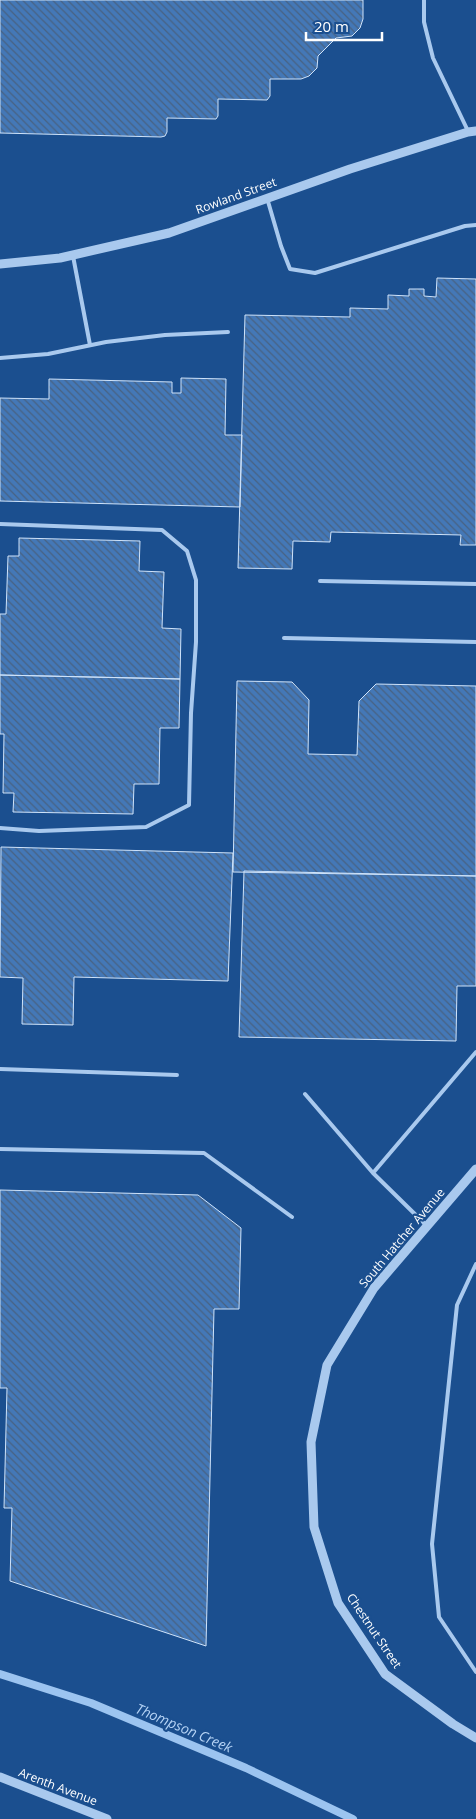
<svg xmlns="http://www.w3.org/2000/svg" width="476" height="1819" font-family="'Open Sans',sans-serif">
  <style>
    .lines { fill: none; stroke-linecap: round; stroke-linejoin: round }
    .stream { stroke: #9cc4f0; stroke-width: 8 }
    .building { fill: url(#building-back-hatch); stroke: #cfe3fa }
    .service { stroke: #a9c9ee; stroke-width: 4 }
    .tertiary { stroke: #a9c9ee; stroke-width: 9 }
    .labels { text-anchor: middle; stroke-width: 4.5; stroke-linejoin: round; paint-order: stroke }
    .street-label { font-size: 12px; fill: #fff; stroke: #1b4f8f }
    .water-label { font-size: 14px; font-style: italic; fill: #b5d3f5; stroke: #1b4f8f }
  </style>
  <defs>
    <pattern id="building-back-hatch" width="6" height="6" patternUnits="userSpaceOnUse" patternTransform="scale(1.25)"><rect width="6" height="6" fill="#4478b7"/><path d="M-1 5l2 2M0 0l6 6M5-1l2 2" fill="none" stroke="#486282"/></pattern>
  </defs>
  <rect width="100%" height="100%" fill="#1b4f8f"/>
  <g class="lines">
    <path class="stream" d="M0 1674 91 1703 246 1768 353 1819"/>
  </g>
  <path class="building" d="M0 0H363V19L360 28 352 36 336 38 318 56 317 68 309 76 301 79H270V96L267 100 218 99V116L216 119 167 118V132L165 136 161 137 0 133Z
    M437 278 476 279V545H460L461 535 331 532 330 542 293 541 292 569 238 568 245 315 350 317V308L388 309V295L409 296V289H424V296L436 297Z
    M181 378 226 379 225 435H242L240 507 0 501V398L49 399V379L172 382V393H181Z
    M19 538 140 541 139 571 164 572 162 628 181 629 180 679 0 675V614H6L8 556H19Z
    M0 675 180 679 179 728H160L159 784H134L133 814 13 812 14 793H3L4 734H0Z
    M237 681 292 682 309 700 308 754 357 755 359 701 376 684 476 686V876L233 872Z
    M1 847 233 853 228 981 74 977 73 1025 22 1024 23 978 0 977Z
    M244 871 476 876V986H457L456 1041 239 1037Z
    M0 1190 198 1195 241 1228 239 1309H214L206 1646 10 1581 12 1508H4L7 1388H0Z"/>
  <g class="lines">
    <path class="service" d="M424 0V22L433 58 468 131
      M267 198 281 246 290 269 315 273 465 226 476 225
      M73 256 90 345
      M0 358 48 354 106 342 165 335 228 332
      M0 524 162 530 187 551 196 580V642L191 713 189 805 146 827 39 831 0 828
      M320 581 476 584
      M284 638 476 642
      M0 1069 177 1075
      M305 1094 373 1173 476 1052
      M0 1149 204 1153 292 1217
      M373 1173 427 1226
      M476 1264 457 1305 432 1544 439 1617 476 1672"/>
    <path class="tertiary" d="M0 264 60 258 169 233 350 169 468 132 476 131
      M476 1169 374 1288 327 1365 311 1442 314 1527 338 1603 385 1674 453 1724 476 1738
      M0 1777 107 1819"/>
  </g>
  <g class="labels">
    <g class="street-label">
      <text transform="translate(236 196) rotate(-20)" y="4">Rowland Street</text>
      <text transform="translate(402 1238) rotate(-50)" y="4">South Hatcher Avenue</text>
      <text transform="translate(374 1631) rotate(56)" y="4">Chestnut Street</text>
      <text transform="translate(58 1787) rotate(21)" y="4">Arenth Avenue</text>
    </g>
    <g class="water-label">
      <text transform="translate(184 1728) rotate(23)" y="5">Thompson Creek</text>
    </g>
  </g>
  <path d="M306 32v8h76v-8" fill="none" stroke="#ffffff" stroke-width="2.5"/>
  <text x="314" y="32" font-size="15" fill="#ffffff" stroke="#1b4f8f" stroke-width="4" paint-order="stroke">20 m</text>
</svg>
